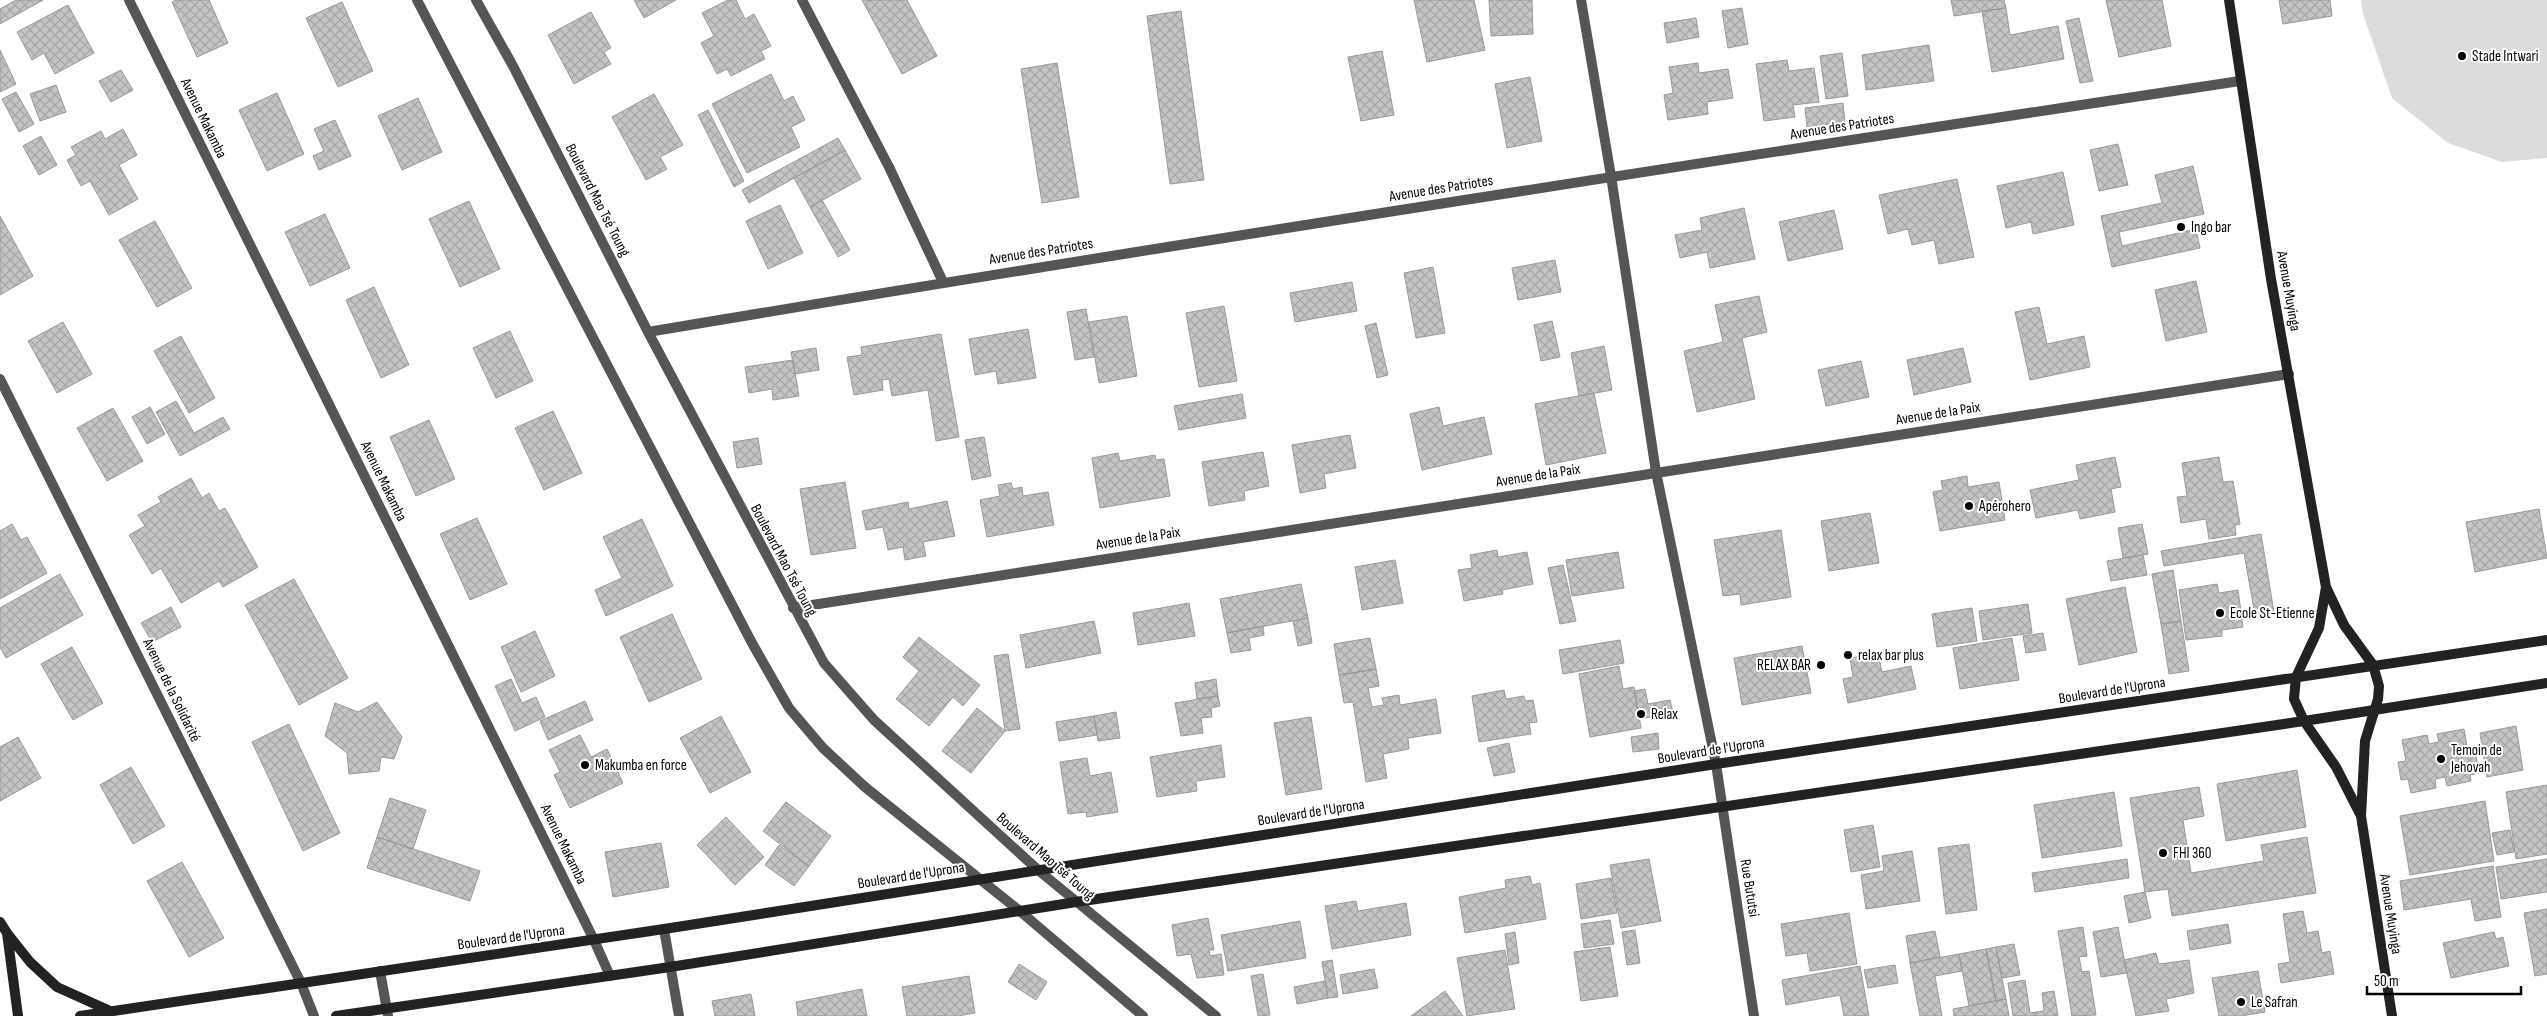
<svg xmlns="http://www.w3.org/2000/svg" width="2547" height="1016" font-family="'Sofia Sans Condensed',sans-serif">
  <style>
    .grass { fill: #dcdcdc }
    .building { fill: url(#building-cross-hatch); stroke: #999 }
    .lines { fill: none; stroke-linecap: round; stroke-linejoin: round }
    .street { stroke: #555; stroke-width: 10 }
    .secondary { stroke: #222; stroke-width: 10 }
    .poi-dot { fill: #000; stroke: #fff; stroke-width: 2 }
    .labels { text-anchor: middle; stroke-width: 4; stroke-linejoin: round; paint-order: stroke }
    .poi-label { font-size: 15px; fill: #000; stroke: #fff; text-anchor: start }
    .street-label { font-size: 15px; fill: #000; stroke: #fff }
  </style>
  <defs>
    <pattern id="building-cross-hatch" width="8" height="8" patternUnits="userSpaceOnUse" patternTransform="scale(1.25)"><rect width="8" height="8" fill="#c4c4c4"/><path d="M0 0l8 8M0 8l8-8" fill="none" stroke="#a7a7a7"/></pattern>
  </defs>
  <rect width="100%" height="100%" fill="#fff"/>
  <path class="grass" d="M2361 0H2547V158L2502 162 2448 143 2392 98 2363 14Z"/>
  <path class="building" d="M16 0H43L0 24V9Z
    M176 0H209L228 43 197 57 172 2Z
    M634 0H676L644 18Z
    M728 0H736L745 19 754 14 771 46 761 51 765 59 731 76 727 69 717 74 701 43 714 36 702 13Z
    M862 0H907L937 56 902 74Z
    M1414 0H1474L1485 50 1427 62Z
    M1489 0H1532L1533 34 1491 36Z
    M1951 0H2004L2006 8 1954 16Z
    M2106 0H2162L2171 46 2119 57Z
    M2279 0H2330L2332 16 2283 24Z
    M342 2 373 71 338 87 306 18Z
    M68 5 94 53 55 74 44 53 32 60 17 32Z
    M1742 8 1748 44 1728 48 1722 11Z
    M2006 8 2010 35 2058 26 2064 59 1992 72 1982 11Z
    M1181 11 1204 180 1170 184 1147 16Z
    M591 12 611 48 604 52 611 64 574 84 548 35Z
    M1696 18 1699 37 1667 43 1664 23Z
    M2079 18 2093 81 2080 83 2066 21Z
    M1929 45 1934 81 1866 90 1862 55Z
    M0 50 16 84 0 92Z
    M1382 51 1394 115 1361 121 1348 57Z
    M1842 53 1848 96 1826 99 1820 56Z
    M1787 60 1789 71 1814 68 1819 102 1793 105 1795 117 1764 121 1756 64Z
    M1057 63 1079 197 1042 203 1021 69Z
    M1698 63 1699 73 1728 69 1733 98 1707 102 1708 114 1668 120 1664 95 1673 93 1669 67Z
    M121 70 133 90 111 102 99 81Z
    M771 74 784 101 793 96 805 120 791 127 800 147 747 173 712 104Z
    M1530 77 1542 141 1507 148 1495 84Z
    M56 85 66 112 40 121 30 94Z
    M16 92 34 124 19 132 2 99Z
    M277 93 304 154 267 171 239 110Z
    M654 94 683 145 660 157 667 169 646 180 612 117Z
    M418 98 442 152 402 170 378 116Z
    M1843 103 1845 122 1807 127 1805 108Z
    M708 110 744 181 734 187 698 115Z
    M335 120 351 156 319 170 313 156 324 151 314 129Z
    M123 129 137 155 119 165 138 199 109 215 90 181 81 186 67 160 76 155 71 147 101 131 105 139Z
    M41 136 57 165 39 175 23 146Z
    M838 138 845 150 749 203 742 190Z
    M2118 144 2128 185 2099 191 2090 150Z
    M845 150 861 179 810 207 794 178Z
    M2193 166 2204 214 2119 232 2122 246 2196 229 2200 248 2112 267 2101 216 2162 203 2155 175Z
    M2063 172 2074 225 2033 234 2031 222 2006 228 1997 186Z
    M1957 179 1974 257 1939 264 1934 240 1912 245 1908 229 1888 234 1879 195Z
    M822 200 850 250 838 257 810 207Z
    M469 201 500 269 460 287 429 219Z
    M780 205 803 253 768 269 746 221Z
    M1744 208 1755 259 1710 268 1707 252 1680 258 1675 235 1702 230 1700 218Z
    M1834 210 1843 249 1788 261 1779 222Z
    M325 214 350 268 310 286 285 232Z
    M0 216 33 276 0 295Z
    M155 221 192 288 157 307 119 240Z
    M1555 260 1561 292 1518 300 1512 268Z
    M1433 267 1445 333 1416 338 1404 273Z
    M2196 281 2207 332 2166 341 2155 290Z
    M1352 282 1357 311 1295 322 1290 293Z
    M374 287 409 365 381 378 346 300Z
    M1759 296 1767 332 1742 338 1755 399 1697 412 1684 351 1723 342 1715 305Z
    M1224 306 1237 381 1199 387 1186 313Z
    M2039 307 2047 344 2084 336 2090 367 2030 380 2015 312Z
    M1086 309 1094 357 1075 360 1067 312Z
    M1127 316 1137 376 1099 383 1089 322Z
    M1552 321 1560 357 1541 361 1534 325Z
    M63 322 92 374 57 393 28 341Z
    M1376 323 1388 375 1377 378 1365 326Z
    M1028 329 1036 378 998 384 996 371 975 375 969 339Z
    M510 331 533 381 496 398 473 348Z
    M941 334 959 437 936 441 928 390 892 396 889 379 882 380 883 390 854 395 847 357 862 355 861 347Z
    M181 336 215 398 189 413 154 351Z
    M1604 346 1612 390 1579 396 1571 353Z
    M816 348 819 370 795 374 791 352Z
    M1963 348 1971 382 1914 395 1907 360Z
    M793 360 799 396 773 400 772 389 749 393 745 367Z
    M1861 361 1869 397 1826 406 1818 370Z
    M1594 393 1606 453 1546 465 1535 404Z
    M1242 394 1246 418 1179 430 1174 406Z
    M176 401 194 433 223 417 230 429 180 456 156 412Z
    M150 407 165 434 147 444 132 417Z
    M1439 407 1443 426 1484 417 1492 454 1422 470 1410 414Z
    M113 408 143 461 107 481 77 428Z
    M553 411 582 473 544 490 515 428Z
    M429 420 455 479 416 496 390 437Z
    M1350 435 1356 468 1324 474 1326 488 1300 493 1292 445Z
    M984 437 991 476 972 480 965 440Z
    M758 438 762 464 737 468 733 442Z
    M1263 452 1269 486 1244 491 1245 500 1209 506 1202 462Z
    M1118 453 1120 461 1155 455 1156 460 1164 459 1170 496 1100 508 1092 458Z
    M2115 457 2121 487 2111 489 2115 512 2080 519 2078 510 2036 518 2030 490 2079 480 2076 465Z
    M2219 457 2223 482 2233 481 2240 524 2235 525 2236 535 2209 539 2206 519 2181 523 2177 497 2187 496 2182 463Z
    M1967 476 1968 487 1999 482 2005 520 1940 531 1933 492 1943 490 1941 481Z
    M191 478 202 498 209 493 219 511 225 508 258 567 223 587 219 581 181 603 161 568 152 574 129 535 145 526 138 515 161 502 158 497Z
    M845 482 856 548 811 555 800 489Z
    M1011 483 1013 489 1022 487 1023 496 1048 492 1054 525 987 537 980 500 1000 496 998 485Z
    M947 501 955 536 923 542 926 556 905 560 903 547 888 550 883 527 866 530 862 511 908 502 909 509Z
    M2539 509 2547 558 2475 572 2466 522Z
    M1870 513 1879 563 1829 571 1821 521Z
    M477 518 507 584 470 600 440 534Z
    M642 519 673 586 606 616 595 590 622 578 603 537Z
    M12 524 21 540 27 537 47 573 0 599V531Z
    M2142 524 2148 554 2123 558 2118 528Z
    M1781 530 1791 597 1741 605 1740 594 1723 596 1714 540Z
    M2261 534 2274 612 2255 615 2244 553 2164 566 2161 551Z
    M1497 550 1498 557 1527 552 1533 584 1502 590 1503 594 1464 601 1458 570 1472 568 1470 555Z
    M1618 552 1624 588 1572 596 1566 560Z
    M2143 555 2147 575 2111 581 2107 561Z
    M1395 560 1403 603 1362 610 1355 567Z
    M1563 565 1576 621 1560 624 1548 568Z
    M2173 570 2181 621 2161 624 2152 574Z
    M60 574 83 615 6 658 0 647V608Z
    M294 579 348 678 299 705 245 605Z
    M1301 584 1308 618 1227 633 1220 599Z
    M2217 584 2219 593 2238 590 2243 627 2222 630V636L2186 640 2179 590Z
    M2125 587 2137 652 2079 665 2066 599Z
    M1189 603 1195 636 1138 645 1133 613Z
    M2028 604 2032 633 1983 640 1979 611Z
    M171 607 181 627 152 642 141 623Z
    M1972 608 1977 641 1937 647 1932 614Z
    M672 614 702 679 649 702 620 637Z
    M1308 618 1312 643 1298 646 1293 621Z
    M1094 621 1101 653 1026 668 1020 635Z
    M2181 621 2189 671 2169 674 2161 624Z
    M1263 626 1264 635 1249 638 1251 650 1231 653 1227 633Z
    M535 631 555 676 521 692 501 647Z
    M2043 633 2046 650 2026 653 2023 636Z
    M919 637 980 685 963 706 953 697 929 726 896 699 919 671 903 657Z
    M1370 638 1376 669 1339 675 1334 644Z
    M2012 638 2019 680 1960 689 1953 648Z
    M1620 640 1624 663 1563 674 1559 650Z
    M1802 646 1811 693 1742 705 1734 658Z
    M72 647 103 703 73 720 41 664Z
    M1878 653 1882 672 1911 666 1916 689 1848 703 1843 679 1853 677 1850 658Z
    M1008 654 1020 729 1005 731 994 656Z
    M1619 666 1623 689 1634 687 1641 728 1590 737 1579 674Z
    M1376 669 1379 686 1368 688 1372 707 1384 705 1382 698 1399 695 1400 705 1436 699 1441 733 1408 738 1409 749 1383 754 1387 778 1366 782 1353 702 1344 703 1339 675Z
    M511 679 522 703 536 697 545 717 515 731 495 686Z
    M1216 679 1218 696 1197 699 1195 683Z
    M1645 689 1648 704 1670 700 1673 713 1639 719 1634 691Z
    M1504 690 1506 699 1524 696 1525 701 1533 700 1537 722 1529 723 1531 734 1479 742 1472 696Z
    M1218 696 1220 706 1211 708 1212 717 1201 718 1203 733 1181 736 1175 703Z
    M585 701 593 720 548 740 540 721Z
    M377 702 402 737 394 759 381 757 379 771 349 774 347 753 325 736 335 703 358 712Z
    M977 708 1005 731 971 773 942 751Z
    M1116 712 1120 738 1098 741 1094 716Z
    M721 716 751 772 710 793 680 738Z
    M1094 716 1097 735 1059 741 1056 722Z
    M1311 717 1322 789 1286 795 1274 723Z
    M289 724 340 833 303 851 252 742Z
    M2516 726 2523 770 2487 777 2480 733Z
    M2464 729 2468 751 2475 750 2479 773 2470 775 2471 781 2447 786 2445 777 2435 779 2436 788 2411 793 2408 779 2401 780 2398 762 2406 761 2402 740 2427 735 2429 744 2439 742 2437 734Z
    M1658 733 1659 749 1633 752 1631 737Z
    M580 735 591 757 607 749 623 783 570 808 554 775 560 772 549 750Z
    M18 737 41 778 0 801V747Z
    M1509 743 1515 772 1494 776 1487 748Z
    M1221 745 1225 777 1196 781 1197 791 1157 797 1150 757Z
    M1087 758 1090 776 1111 772 1118 812 1087 817 1086 812 1068 814 1060 762Z
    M131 767 165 826 133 844 100 785Z
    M2297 770 2306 827 2226 841 2217 784Z
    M2547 785V854L2516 859 2506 792Z
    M2199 787 2204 816 2183 820 2191 873 2264 861 2261 845 2307 837 2316 893 2172 916 2168 889 2145 892 2130 798Z
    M2114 792 2122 846 2042 858 2034 805Z
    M390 798 426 810 413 849 377 837Z
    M2485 801 2494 861 2410 875 2400 816Z
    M786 802 831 836 809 866 763 831Z
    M726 817 764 857 735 885 697 845Z
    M1873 825 1880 867 1851 872 1844 830Z
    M2510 830 2514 852 2497 855 2492 833Z
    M377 837 480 871 470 901 367 868Z
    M661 843 669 887 613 897 605 852Z
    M1969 844 1977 910 1946 914 1938 848Z
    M779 845 809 866 794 886 765 865Z
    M1912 851 1920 901 1866 909 1861 875 1884 871 1882 856Z
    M1649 859 1661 921 1621 928 1610 865Z
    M2127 859 2129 878 2035 892 2032 873Z
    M2547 859V892L2501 899 2496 867Z
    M182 862 224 938 189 957 147 881Z
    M2493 866 2501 917 2475 921 2471 899 2404 910 2400 881Z
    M1530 876 1532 885 1540 883 1546 919 1465 933 1459 897 1506 888 1505 880Z
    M1611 878 1617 913 1581 919 1576 884Z
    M2145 892 2151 918 2129 923 2124 896Z
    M1356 901 1358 911 1406 903 1411 935 1332 949 1325 906Z
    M2547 909V974L2535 976 2524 913Z
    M2303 911 2307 933 2318 931 2322 953 2330 951 2334 974 2281 983 2278 964 2290 962 2283 914Z
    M1849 913 1857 964 1810 971 1807 953 1786 956 1781 924Z
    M1208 918 1214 950H1209L1210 956 1221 954 1224 975 1197 978 1191 954 1177 956 1172 925Z
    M1610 920 1614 944 1584 948 1581 924Z
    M1300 921 1306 958 1228 971 1221 935Z
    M2228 924 2231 943 2190 950 2187 931Z
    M2083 927 2087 956 2079 957 2082 972 2089 971 2096 1015 2072 1016 2058 931Z
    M2118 927 2127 973 2101 977 2093 932Z
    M1635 930 1640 963 1627 965 1622 932Z
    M1935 931 1940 957 1910 963 1906 936Z
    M1515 932 1519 963 1509 965 1505 934Z
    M2494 932 2496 939 2503 937 2509 966 2451 978 2443 943Z
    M2014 944 2020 975 2002 978 1996 947Z
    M1610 947 1618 996 1581 1001 1574 952Z
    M1996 947 2006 999 1996 1001 1986 949Z
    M1986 949 1996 1001 1969 1006 1959 954Z
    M1505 950 1515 1009 1467 1016 1457 958Z
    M2156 953 2159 964 2189 960 2194 993 2166 999 2169 1011 2136 1016 2124 960Z
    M1959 954 1962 971 1935 976 1942 1016H1920L1910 963Z
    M1332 960 1338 997 1328 998 1322 962Z
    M1019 964 1047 982 1036 1000 1008 982Z
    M1895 965 1898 983 1868 988 1864 970Z
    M1860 966 1869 1016H1844L1840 995 1786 1005 1782 980Z
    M1374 969 1378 988 1343 994 1340 975Z
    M2258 971 2265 1012 2241 1016H2219L2212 978Z
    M1263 974 1270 1015 1258 1016 1251 976Z
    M969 976 975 1013 958 1016H907L902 987Z
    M2025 980 2030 1013 2044 1011 2042 993 2054 991 2058 1016H2013L2008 983Z
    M1325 981 1328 998 1297 1004 1294 987Z
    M862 989 867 1016H798L796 1002Z
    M1445 991 1463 1016H1411Z
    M751 994 755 1016H715L712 1001Z
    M2006 999 2009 1016H1954L1953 1009Z"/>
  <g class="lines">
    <path class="street" d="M129 0 594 940 610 976
      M417 0 752 643 789 708 823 748 865 787 1021 912 1143 1016
      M476 0 513 66 648 332 824 663 874 720 1038 870 1216 1016
      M802 0 889 167 943 282
      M1581 0 1611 176 1656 472 1716 764 1754 1016
      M648 332C1178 243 1709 161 2240 81
      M0 379 301 983 314 1016
      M793 608 2289 374
      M664 929 679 1016
      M380 971 388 1016"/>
    <path class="secondary" d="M2229 0 2271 279 2326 587 2344 625 2373 665 2379 686 2378 699 2365 741 2361 816 2392 1016
      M2326 587 2319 628 2296 677 2294 699 2304 721 2336 767 2360 814
      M0 922 7 933 18 1016
      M7 933 30 962 57 987 108 1010
      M80 1016 664 929 1716 764 2547 640
      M336 1016 670 967 1076 902 2304 721 2547 683"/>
  </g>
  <g class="poi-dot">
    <circle cx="2462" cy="56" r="5"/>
    <circle cx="2181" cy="227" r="5"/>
    <circle cx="1969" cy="506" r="5"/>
    <circle cx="2220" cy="613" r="5"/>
    <circle cx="1848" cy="655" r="5"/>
    <circle cx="1821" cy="665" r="5"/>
    <circle cx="1641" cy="714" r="5"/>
    <circle cx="2441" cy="759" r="5"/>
    <circle cx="585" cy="765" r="5"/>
    <circle cx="2163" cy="853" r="5"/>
    <circle cx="2241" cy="1002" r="5"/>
  </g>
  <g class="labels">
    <g class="poi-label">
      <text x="2472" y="61">Stade Intwari</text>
      <text x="2191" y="232">Ingo bar</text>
      <text x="1979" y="511">Apérohero</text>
      <text x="2230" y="618">Ecole St-Etienne</text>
      <text x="1858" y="660">relax bar plus</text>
      <text x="1811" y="670" text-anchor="end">RELAX BAR</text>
      <text x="1651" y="719">Relax</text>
      <text x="2451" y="755">Temoin de<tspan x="2451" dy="17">Jehovah</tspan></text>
      <text x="595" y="770">Makumba en force</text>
      <text x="2173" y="858">FHI 360</text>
      <text x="2251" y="1007">Le Safran</text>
    </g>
    <g class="street-label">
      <text transform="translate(204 118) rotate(64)" y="5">Avenue Makamba</text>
      <text transform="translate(1842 126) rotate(-9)" y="5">Avenue des Patriotes</text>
      <text transform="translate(1441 188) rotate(-9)" y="5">Avenue des Patriotes</text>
      <text transform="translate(598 200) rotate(63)" y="5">Boulevard Mao Tsé Toung</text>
      <text transform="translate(1041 251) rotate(-9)" y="5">Avenue des Patriotes</text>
      <text transform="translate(2289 291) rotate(80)" y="5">Avenue Muyinga</text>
      <text transform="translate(1938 413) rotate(-9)" y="5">Avenue de la Paix</text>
      <text transform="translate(1538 475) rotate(-9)" y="5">Avenue de la Paix</text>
      <text transform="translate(384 481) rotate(64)" y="5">Avenue Makamba</text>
      <text transform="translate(1138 538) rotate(-9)" y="5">Avenue de la Paix</text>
      <text transform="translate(784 560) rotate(62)" y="5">Boulevard Mao Tsé Toung</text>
      <text transform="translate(172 690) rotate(64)" y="5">Avenue de la Solidarité</text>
      <text transform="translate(2112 690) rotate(-9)" y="5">Boulevard de l'Uprona</text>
      <text transform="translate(1711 750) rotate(-9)" y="5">Boulevard de l'Uprona</text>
      <text transform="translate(1311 812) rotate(-9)" y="5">Boulevard de l'Uprona</text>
      <text transform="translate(564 844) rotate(64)" y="5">Avenue Makamba</text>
      <text transform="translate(1046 856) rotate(41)" y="5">Boulevard Mao Tsé Toung</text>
      <text transform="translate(911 875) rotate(-9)" y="5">Boulevard de l'Uprona</text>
      <text transform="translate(1750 888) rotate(81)" y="5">Rue Bututsi</text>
      <text transform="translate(2391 914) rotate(81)" y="5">Avenue Muyinga</text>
      <text transform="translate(511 937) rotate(-8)" y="5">Boulevard de l'Uprona</text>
    </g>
  </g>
  <path d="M2367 986v8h154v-8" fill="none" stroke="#000000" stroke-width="2.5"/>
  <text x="2374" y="986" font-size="15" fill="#000000" stroke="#ffffff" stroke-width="4" paint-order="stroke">50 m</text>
</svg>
